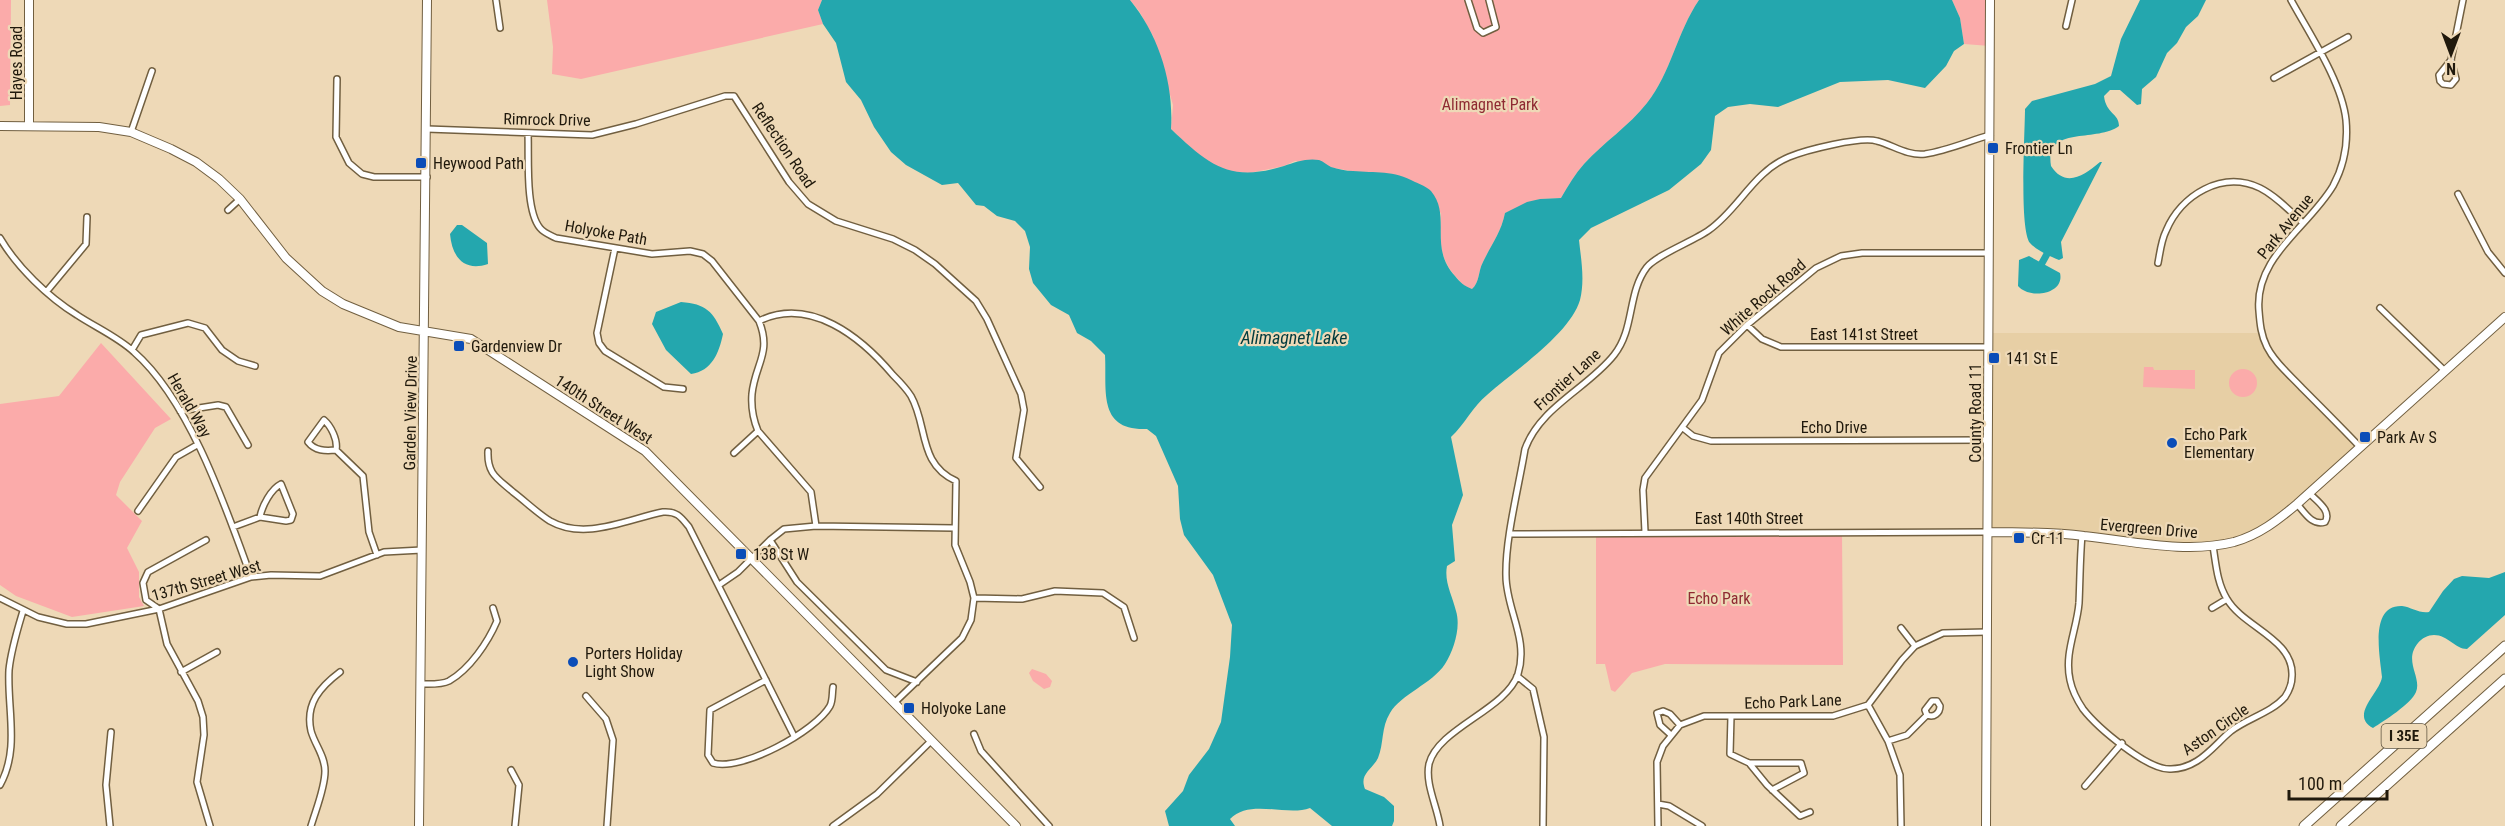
<svg xmlns="http://www.w3.org/2000/svg" width="2505" height="826" font-family="'Roboto Condensed',sans-serif">
  <style>
    .built { fill: #e7cfa5 }
    .green { fill: #fbabaa }
    .water { fill: #24a7ae }
    .lines { fill: none; stroke-linecap: round; stroke-linejoin: round }
    .canal { stroke: #24a7ae; stroke-width: 7 }
    .street-casing { stroke: #715f40; stroke-width: 8 }
    .secondary-casing { stroke: #715f40; stroke-width: 10 }
    .highway-casing { stroke: #715f40; stroke-width: 11 }
    .street { stroke: #fff; stroke-width: 5 }
    .secondary { stroke: #fff; stroke-width: 8 }
    .highway { stroke: #fff; stroke-width: 9 }
    .poi-dot { fill: #0b4db8; stroke: #eed9b7; stroke-width: 2 }
    .labels { text-anchor: middle; stroke-width: 4.5; stroke-linejoin: round; paint-order: stroke }
    .shield { fill: #eed9b7; stroke: #5e533f; stroke-width: 1.5 }
    .shield-label { font-size: 15px; font-weight: bold; fill: #20190c }
    .street-label { font-size: 16px; fill: #20190c; stroke: #eed9b7 }
    .park-label { font-size: 16px; fill: #8f2a32; stroke: #eed9b7 }
    .poi-label { font-size: 16px; fill: #20190c; stroke: #eed9b7; text-anchor: start }
    .water-label { font-size: 18px; font-style: italic; fill: #003b3e; stroke: #eed9b7 }
  </style>
  <rect width="100%" height="100%" fill="#eed9b7"/>
  <path class="built" d="M1989 333H2262L2278 364 2360 447 2260 531 2213 546 2082 535 1988 532Z"/>
  <path class="green" d="M0 0H11L10 105 0 106Z
    M547 0H822L818 10 823 24 581 79 552 74 553 47Z
    M1130 0H1699C1677 32 1671 73 1647 103 1629 126 1604 142 1584 164 1575 174 1568 186 1561 198L1540 199 1505 213C1501 233 1491 245 1483 262 1478 271 1480 282 1472 289 1465 287 1462 284 1457 278 1438 258 1440 239 1441 213L1356 172 1295 161 1284 166 1250 173 1232 172 1215 166 1200 157 1171 129 1173 105 1153 36 1139 11Z
    M1952 0H1990V46L1964 44 1960 18Z
    M101 343 171 419 155 428 120 482 116 495 142 521 127 548 139 572V597L144 606 72 617 16 596 0 585V404L59 396Z
    M2144 367H2153L2154 370H2195V389L2143 387Z
    M2229 383a14 14 0 1 1 28 0a14 14 0 1 1-28 0Z
    M1842 531 1843 665 1665 664 1632 673 1615 692 1611 690 1605 664H1596V532Z
    M1032 669 1046 674 1052 681 1050 687 1044 689 1033 681 1029 673Z"/>
  <path class="water" d="M822 0H1130C1159 35 1174 84 1171 129 1209 165 1230 183 1284 166 1295 162 1307 158 1319 160 1323 161 1327 165 1331 167 1338 169 1346 171 1353 171 1375 173 1394 170 1415 182 1420 184 1427 187 1431 191 1452 216 1428 247 1455 276 1460 282 1464 286 1472 289 1480 282 1478 271 1483 262 1491 245 1501 233 1505 213L1527 202 1540 199 1561 198C1568 186 1575 174 1584 164 1604 142 1629 126 1647 103 1671 73 1677 32 1699 0H1952L1960 18 1964 44 1954 51 1946 66 1925 88 1888 80 1840 82 1778 107 1750 104 1728 107 1715 116 1711 150 1701 164 1669 190 1591 228 1579 240C1581 259 1585 280 1580 300 1570 334 1514 371 1487 395 1473 406 1465 424 1451 437L1463 495 1452 525 1455 561 1447 566C1444 582 1452 595 1456 611 1461 627 1454 650 1445 664 1432 684 1401 694 1390 713 1381 727 1384 744 1378 758 1372 770 1359 774 1365 789L1384 797 1394 806V821L1392 826H1332L1310 808C1287 817 1250 798 1230 819L1235 826H1169L1165 811 1183 791 1189 775 1209 749 1221 722 1230 657 1232 625 1213 575 1184 535 1180 519 1178 486 1156 436 1147 429C1097 431 1107 390 1105 355L1091 341 1077 333 1069 315 1051 305 1033 283 1029 269 1030 247 1025 231 1015 221 997 216 984 206 976 205 958 183 942 185 906 165 891 152 874 127 861 100 846 82 836 43 823 24 818 10Z
    M2140 0H2206L2198 16 2186 27 2177 43 2167 53 2156 77 2142 89 2141 104 2137 105 2120 90H2110L2104 96C2106 114 2119 113 2119 126 2096 143 2044 125 2051 166 2065 188 2084 176 2100 162H2102L2061 242 2063 258 2059 260C2050 256 2037 251 2030 243 2019 229 2025 132 2025 109L2032 101 2095 84 2111 76 2121 39Z
    M457 225H462L487 243 488 264C464 272 452 257 450 234Z
    M2029 256 2060 273C2065 294 2030 300 2018 286L2019 260Z
    M681 302C706 304 713 311 723 334 719 353 712 371 691 374L666 350 652 324 656 312Z
    M2505 572V615L2467 649C2455 649 2448 635 2434 635 2428 635 2422 638 2418 643 2403 661 2422 677 2416 692 2411 704 2384 721 2373 728 2349 715 2380 693 2382 677 2380 656 2369 605 2402 606 2411 607 2420 614 2429 612L2443 591 2454 579 2462 576 2489 578Z"/>
  <g class="lines">
    <path class="canal" d="M2042 263 2047 254"/>
    <defs>
      <path id="street" d="M496 0 500 28
        M1468 0 1477 28 1483 33 1496 27 1489 0
        M2291 0C2309 33 2342 82 2346 120 2348 142 2344 166 2333 186 2308 228 2254 257 2259 311 2260 324 2261 335 2267 347 2275 363 2290 375 2302 388 2322 408 2341 427 2360 447
        M2066 26 2072 0
        M2451 60 2439 75 2440 81 2443 84 2451 85 2456 79 2451 60 2463 0
        M2274 78 2348 37
        M337 79 336 137 349 163 362 174 374 177H427
        M427 129 592 135 636 124 725 96H734L789 182 808 204 836 221 893 239 915 250 935 264 976 301 987 319 1021 394 1024 410 1016 458 1040 487
        M131 132 152 71
        M528 133C529 157 525 210 540 228 544 233 550 235 556 238L652 254 690 251 703 254 712 261 759 321C772 353 755 364 752 394 751 407 753 419 758 431L811 492 816 526
        M2458 194 2488 252 2505 273
        M228 210 240 199
        M0 238C17 267 48 297 77 315 95 327 118 337 134 352 190 401 226 508 251 577
        M615 248 597 333 599 343 605 351 664 387 683 389
        M2158 263C2160 253 2161 241 2166 231 2181 195 2222 170 2260 188 2276 196 2290 211 2303 223
        M47 291 86 244 87 217
        M2380 308 2445 371
        M759 321C810 296 861 337 893 375 899 381 906 388 911 396 928 426 918 464 956 481L955 545 970 582 974 598 971 620 962 638 894 703
        M1747 325 1762 339 1781 347H1989
        M132 350 141 335 188 323 205 328 222 350 238 361 255 366
        M180 411 218 405 226 407 248 445
        M1683 428 1693 436 1711 441 1988 440
        M336 450C338 440 331 426 324 420L308 442C315 451 325 451 336 450L363 476 369 532 377 555
        M488 451C487 474 497 478 513 492 525 501 537 513 550 521 585 541 628 519 663 512 677 511 681 517 689 527L794 736
        M734 453 758 431
        M2297 504C2305 513 2312 526 2325 522 2332 511 2317 501 2309 493
        M138 511 176 457 197 445
        M233 527 260 517 286 521 291 520 293 514 281 484C271 489 262 506 260 517
        M1645 532 1643 490 1645 478 1702 400 1719 353 1747 325 1816 268 1841 256 1862 253H1989
        M1511 534 1988 532
        M2082 535C2080 558 2080 581 2079 603 2077 629 2064 653 2070 680 2072 690 2077 700 2083 709 2097 727 2148 771 2171 769 2181 769 2189 766 2197 761 2210 753 2220 740 2231 731 2248 718 2271 713 2285 697 2289 691 2292 683 2292 676 2294 639 2243 627 2227 599 2217 583 2216 564 2213 546
        M206 540 148 572 143 583 146 600 159 609 167 644 198 701 203 717 204 735 197 782 210 826
        M770 540 797 582 886 670 917 682
        M719 585 738 572 770 540 784 529 816 526 954 528
        M0 598 38 617 67 624H86L159 609 251 577 271 575 320 576 384 552 422 550
        M974 598 1022 599 1055 591 1103 593 1124 607 1134 638
        M2212 608 2227 599
        M1901 628 1915 646
        M181 672 217 652
        M1517 676 1533 689 1544 737 1543 826
        M766 680 710 710 708 755 713 763C741 772 816 731 830 706 833 700 832 693 833 687
        M420 684C429 684 441 685 449 681 470 669 488 642 497 621L493 608
        M586 696 606 719 613 740 607 826
        M1868 705 1888 741 1900 775 1901 826
        M1731 716 1730 754 1749 763H1801L1804 773 1772 790
        M974 734 981 751 1049 826
        M1671 735 1660 725 1657 713 1663 711 1670 714 1680 725
        M1888 741 1907 735 1927 715C1934 718 1940 713 1940 706L1937 701H1932L1925 710 1927 715
        M1749 763 1767 785 1800 816 1810 812
        M511 770 519 785 515 826
        M0 785C20 749 7 709 9 670 11 650 17 631 23 611
        M2085 786 2122 743
        M1658 804 1669 806 1702 826
        M110 826 106 785 111 732
        M311 826C316 809 325 788 325 771 325 756 315 745 311 731 305 704 320 687 340 672
        M833 826 877 794 931 741
        M1440 826C1437 806 1425 784 1429 764 1438 728 1506 710 1518 674 1529 639 1506 609 1506 576 1505 539 1519 486 1525 449 1540 407 1588 388 1614 355 1635 329 1627 293 1647 267 1658 254 1694 241 1709 230 1739 209 1753 172 1789 157 1806 150 1861 136 1877 141 1893 145 1907 156 1925 154 1946 151 1969 141 1990 135
        M1658 826 1657 762 1663 746 1680 725 1704 716H1833L1868 705 1902 660 1915 646 1943 633 1987 632"/>
      <path id="secondary" d="M29 0V125
        M0 126 99 127 131 132 171 149 196 162 219 179 240 199 286 258 322 291 343 304 399 327 471 339 645 451 1016 826
        M1988 532C2020 532 2052 532 2084 536 2133 541 2186 554 2234 542 2259 535 2278 520 2297 504L2505 317
        M419 826 427 0
        M1986 826 1990 0"/>
      <path id="highway" d="M2304 826 2505 646
        M2341 826 2505 679"/>
    </defs>
    <use href="#street" class="street-casing"/>
    <use href="#secondary" class="secondary-casing"/>
    <use href="#highway" class="highway-casing"/>
    <use href="#street" class="street"/>
    <use href="#secondary" class="secondary"/>
    <use href="#highway" class="highway"/>
  </g>
  <g class="poi-dot">
    <rect x="1987" y="142" width="12" height="12" rx="3"/>
    <rect x="415" y="157" width="12" height="12" rx="3"/>
    <rect x="453" y="340" width="12" height="12" rx="3"/>
    <rect x="1988" y="352" width="12" height="12" rx="3"/>
    <rect x="2359" y="431" width="12" height="12" rx="3"/>
    <circle cx="2172" cy="443" r="6"/>
    <rect x="2013" y="532" width="12" height="12" rx="3"/>
    <rect x="735" y="548" width="12" height="12" rx="3"/>
    <circle cx="573" cy="662" r="6"/>
    <rect x="903" y="702" width="12" height="12" rx="3"/>
  </g>
  <g class="labels">
    <rect class="shield" x="2381.5" y="724" width="45" height="24" rx="4.5"/>
    <g class="shield-label">
      <text x="2404" y="741">I 35E</text>
    </g>
    <g class="street-label">
      <text transform="translate(16 63) rotate(-90)" y="6">Hayes Road</text>
      <text transform="translate(547 119) rotate(1)" y="6">Rimrock Drive</text>
      <text transform="translate(784 145) rotate(56)" y="6">Reflection Road</text>
      <text transform="translate(2285 226) rotate(-51)" y="6">Park Avenue</text>
      <text transform="translate(606 232) rotate(10)" y="6">Holyoke Path</text>
      <text transform="translate(1763 297) rotate(-41)" y="6">White Rock Road</text>
      <text x="1864" y="340">East 141st Street</text>
      <text transform="translate(1567 379) rotate(-42)" y="6">Frontier Lane</text>
      <text transform="translate(190 405) rotate(60)" y="6">Herald Way</text>
      <text transform="translate(604 409) rotate(33)" y="6">140th Street West</text>
      <text transform="translate(410 413) rotate(-89)" y="6">Garden View Drive</text>
      <text transform="translate(1975 413) rotate(-90)" y="6">County Road 11</text>
      <text x="1834" y="433">Echo Drive</text>
      <text x="1749" y="524">East 140th Street</text>
      <text transform="translate(2149 528) rotate(5)" y="6">Evergreen Drive</text>
      <text transform="translate(206 580) rotate(-16)" y="6">137th Street West</text>
      <text transform="translate(1793 701) rotate(-2)" y="6">Echo Park Lane</text>
      <text transform="translate(2215 729) rotate(-35)" y="6">Aston Circle</text>
    </g>
    <g class="park-label">
      <text x="1490" y="110">Alimagnet Park</text>
      <text x="1719" y="604">Echo Park</text>
    </g>
    <g class="poi-label">
      <text x="2005" y="154">Frontier Ln</text>
      <text x="433" y="169">Heywood Path</text>
      <text x="471" y="352">Gardenview Dr</text>
      <text x="2006" y="364">141 St E</text>
      <text x="2184" y="440">Echo Park<tspan x="2184" dy="18">Elementary</tspan></text>
      <text x="2377" y="443">Park Av S</text>
      <text x="2031" y="544">Cr 11</text>
      <text x="753" y="560">138 St W</text>
      <text x="585" y="659">Porters Holiday<tspan x="585" dy="18">Light Show</tspan></text>
      <text x="921" y="714">Holyoke Lane</text>
    </g>
    <g class="water-label">
      <text x="1294" y="344">Alimagnet Lake</text>
    </g>
  </g>
  <g transform="translate(2451 54) rotate(180)" stroke="#eed9b7" stroke-width="4.5" paint-order="stroke">
  <path d="M0-4.5L10 22L0 15L-10 22Z" fill="#20190c"/>
  <text y="-9" font-size="16" font-weight="bold" text-anchor="middle" fill="#20190c">N</text>
  </g>
  <path d="M2289 790v9h98v-9" fill="none" stroke="#20190c" stroke-width="3"/>
  <text x="2298" y="790" font-size="18" fill="#20190c" stroke="#eed9b7" stroke-width="4.5" paint-order="stroke">100 m</text>
</svg>
